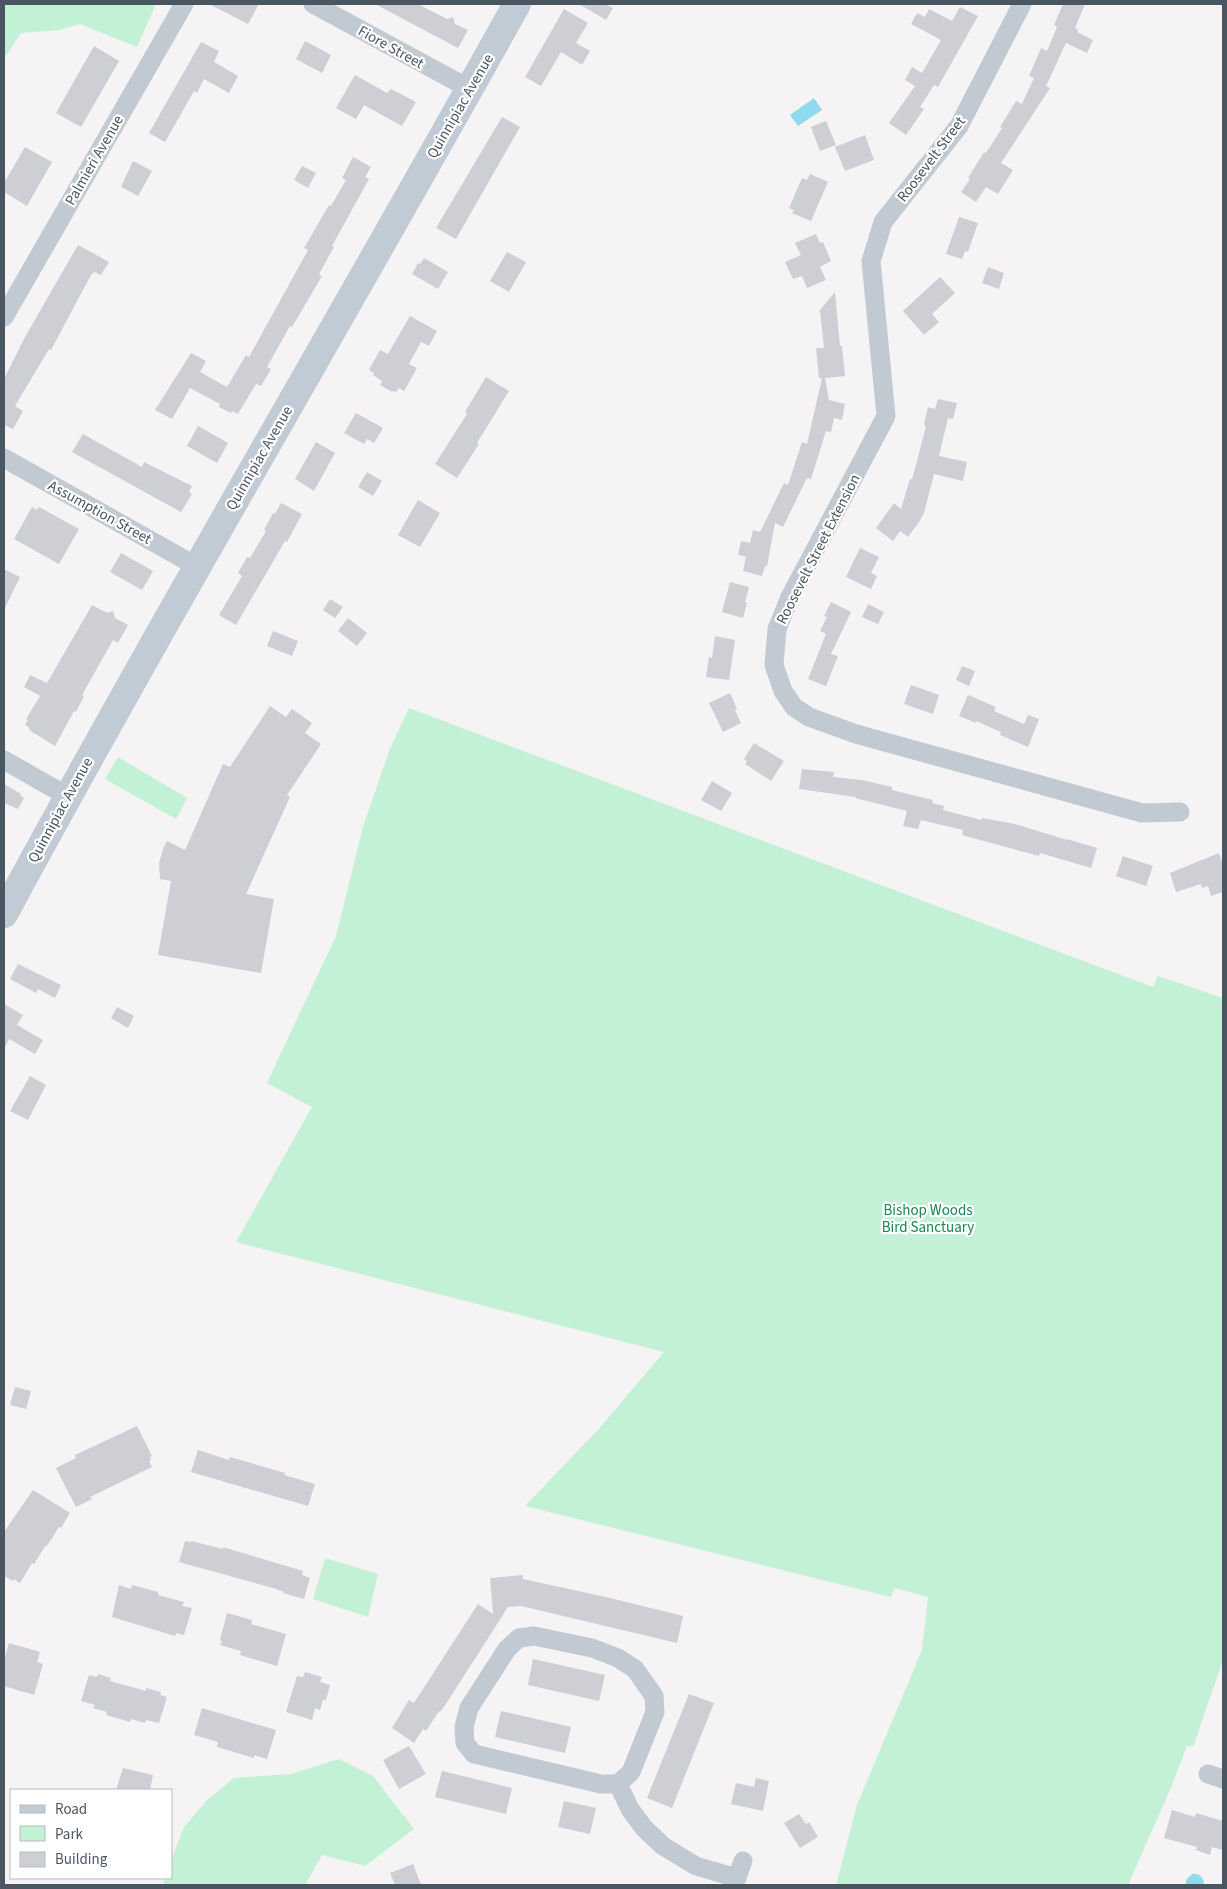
<svg xmlns="http://www.w3.org/2000/svg" width="1227" height="1889" font-family="'Source Sans 3',sans-serif">
  <style>
    .green { fill: #c3f1d5 }
    .water { fill: #90daee }
    .building { fill: #cdcfd5 }
    .lines { fill: none; stroke-linecap: round; stroke-linejoin: round }
    .minor { stroke: #c1cad2; stroke-width: 19 }
    .secondary { stroke: #c1cbd6; stroke-width: 28 }
    .labels { text-anchor: middle; stroke-width: 4.5; stroke-linejoin: round; paint-order: stroke }
    .street-label { font-size: 15px; fill: #4a5661; stroke: #fff }
    .park-label { font-size: 15px; fill: #17864f; stroke: #fff }
  </style>
  <rect width="100%" height="100%" fill="#f5f3f3"/>
  <path class="green" d="M4 4H156L137 47 80 24 59 30 21 33 4 59Z
    M409 708 1153 987 1158 976 1223 998V1660L1193 1747 1187 1746 1170 1790 1128 1885H836L857 1805 922 1650 928 1597 895 1588 891 1597 525 1506 597 1431 664 1352 236 1242 312 1107 267 1083 336 936 363 827 389 751Z
    M118 757 187 798 176 819 105 779Z
    M325 1558 378 1574 368 1617 313 1599Z
    M339 1759 373 1776 414 1829 365 1866 322 1855 305 1885H163L165 1878H171V1861L184 1827 206 1801 234 1778 291 1774Z"/>
  <path class="water" d="M814 98 822 110 798 126 790 115Z
    M1192 1874C1199 1873 1204 1877 1204 1885H1186V1880Z"/>
  <path class="building" d="M209 4H259L248 24Z
    M375 4H418L447 19 453 17 455 24 468 30 458 48Z
    M579 4H605L613 8 606 20Z
    M1063 4H1085L1075 28 1078 30 1077 32 1093 40 1087 53 1066 43 1046 86 1050 88 1001 163 1013 170 998 194 986 187 976 202 961 192 970 179 968 178 984 152 986 153 1002 128 1000 127 1016 101 1022 104 1034 78 1029 76 1041 48 1047 51 1057 27 1054 25Z
    M960 7 978 16 938 87 934 85 920 107 924 109 906 135 889 123 915 86 905 80 912 67 922 73 941 40 911 24 917 13 925 17 929 9 952 21Z
    M564 9 588 23 576 43 590 51 582 65 561 52 541 86 525 77Z
    M305 41 331 55 322 73 296 59Z
    M201 42 219 51 214 62 238 76 229 93 204 79 197 93 194 91 165 142 149 133Z
    M94 46 119 61 81 127 56 113Z
    M355 75 387 93 391 89 416 102 402 126 364 105 356 119 336 108Z
    M502 117 520 127 456 239 436 228Z
    M826 121 836 145 820 151 811 127Z
    M865 135 874 160 845 171 835 147Z
    M25 147 52 162 27 206 4 192V183Z
    M353 157 371 167 365 177 369 179 332 246 334 247 319 274 322 276 292 327 290 326 267 367 271 369 261 386 256 384 238 414 232 411 231 413 219 407 220 404 190 388 172 419 155 410 191 353 206 361 200 372 227 387 246 355 249 357 308 250 304 248 329 205 331 206 346 180 342 178Z
    M133 161 152 171 138 196 121 187Z
    M302 166 316 173 308 188 294 180Z
    M810 174 828 182 811 221 792 213 794 210 789 208 802 178 807 180Z
    M959 217 978 223 968 252 965 251 962 259 946 254Z
    M816 234 820 243 823 242 831 261 820 267 826 280 807 288 802 276 793 279 785 262 801 255 795 243Z
    M78 245 109 262 101 275 94 272 91 275 51 350 49 349 15 406 23 411 13 429 4 425V379L25 337Z
    M507 252 526 262 509 292 490 281Z
    M424 258 448 272 438 289 412 274 418 263 420 264Z
    M988 267 1004 273 999 289 982 283Z
    M940 277 955 293 932 314 939 322 924 335 903 311Z
    M835 292 840 346H842L845 376 825 378 829 400 845 404 842 420 834 418 831 432 826 431 811 479 807 478 783 527 775 523 767 566H765L762 576 743 571 746 557 738 555 741 541 750 543 753 530 760 532 784 483 788 485 802 442 807 444 822 378H819L816 348H824L820 310Z
    M410 316 437 331 429 346 421 342 409 364 417 368 404 391 399 388 396 392 393 391 392 392 380 385 382 381 373 375 374 373 369 370 380 350 388 354Z
    M486 377 509 391 477 443 479 444 457 478 435 464 467 414 465 412Z
    M938 399 957 403 953 419 948 418 939 456 967 462 963 481 934 474 924 513 919 522 908 537 900 531 893 541 876 528 894 503 901 509 910 479H912L917 461 926 426 924 425 928 407 935 409Z
    M356 413 383 428 374 443 367 439 364 444 344 433Z
    M198 426 228 443 217 463 187 446Z
    M83 434 142 467 144 462 192 486 189 492 192 494 181 512 72 452Z
    M316 442 335 453 314 491 295 479Z
    M367 472 382 481 373 496 358 487Z
    M418 500 440 513 420 547 398 535Z
    M281 503 302 514 287 542 285 541 236 625 219 615 242 576 238 573 247 557 250 558 266 531 264 530 273 513 275 514Z
    M32 507 37 510 39 507 79 529 59 564 14 539Z
    M860 548 879 557 871 573 877 576 871 589 846 577Z
    M121 553 153 571 142 590 110 572Z
    M4 569 20 577 4 610Z
    M730 582 749 587 745 602 747 603 743 618 722 612Z
    M330 599 343 607 335 618 323 610Z
    M831 602 851 612 831 654 838 656 826 686 808 679 826 634 820 631 827 617 824 616Z
    M868 604 884 612 878 624 862 617Z
    M92 605 107 613 113 611 115 618 128 625 118 643 113 640 82 695 84 696 76 712 74 711 55 746 29 730 30 728 25 725 28 720 26 719 40 696 24 687 30 675 47 683Z
    M348 618 367 633 357 646 338 631Z
    M273 631 298 641 292 656 267 646Z
    M715 636 735 640 729 680 706 677 709 657 712 658Z
    M962 666 975 671 969 686 956 680Z
    M911 685 939 695 933 714 904 704Z
    M730 693 737 709 735 710 741 723 723 732 709 703Z
    M968 695 996 707 994 711 1024 724 1028 715 1039 719 1028 747 1000 735 1001 732 976 721V723L959 716Z
    M270 706 286 717 292 709 312 723 305 733 321 744 287 795 290 797 246 894 274 899 261 973 158 955 171 881 160 879 159 863 163 849 167 841 185 850 223 764 230 767Z
    M754 743 784 761 771 781 745 764 747 761 744 759Z
    M802 769 834 772 833 777 862 780 892 787V790L933 800 932 803 944 806 943 810 981 820 982 818 1015 824 1067 840V839L1097 848 1091 868 1040 853 1039 856 962 835 963 830 921 820 918 829 903 826 907 811 855 798 856 797 799 789Z
    M712 781 732 793 721 811 701 800Z
    M4 784 21 794 20 795 24 798 18 809 4 803Z
    M1219 853 1223 865V892L1211 896 1208 886 1202 888 1201 884 1176 892 1170 873Z
    M1123 856 1153 866 1146 886 1116 876Z
    M18 964 61 985 55 998 38 989 36 993 10 979Z
    M4 1004 23 1015 17 1025 43 1040 35 1054 9 1039 4 1049Z
    M117 1007 134 1016 128 1028 111 1018Z
    M30 1076 46 1085 28 1120 10 1111Z
    M15 1387 31 1391 26 1409 10 1405Z
    M137 1426 152 1456 150 1457 151 1460 149 1461 152 1467 90 1497 92 1499 76 1507 56 1468 76 1458 75 1455Z
    M198 1450 229 1460 230 1457 285 1473 284 1475 315 1484 308 1506 191 1472Z
    M33 1490 70 1513 61 1528 59 1527 47 1546 46 1545 34 1564 32 1563 20 1583 14 1579 13 1581 4 1576V1532Z
    M185 1541 191 1542V1541L223 1549V1547L303 1571 302 1575 310 1578 304 1599 283 1593 284 1592 273 1588 179 1562Z
    M523 1575V1579L606 1597 683 1616 677 1643 521 1606 508 1607 446 1704 440 1712 439 1711 426 1731 423 1729 414 1743 392 1728 409 1700 414 1703 478 1604 493 1614 490 1578Z
    M119 1585 131 1589 132 1585 158 1592V1595L184 1602 182 1606 192 1608 184 1635 176 1633 175 1636 112 1617Z
    M227 1613 252 1620 251 1624 286 1634 277 1666 240 1655 241 1651 220 1645 222 1641 220 1640Z
    M9 1643 40 1652 37 1662 43 1664 34 1695 4 1686V1660Z
    M533 1659 605 1675 599 1701 528 1685Z
    M305 1672 322 1677 320 1682 330 1685 326 1700H323L320 1710 315 1708 312 1720 286 1712 297 1676 303 1677Z
    M98 1674 111 1678 110 1681 146 1691V1688L161 1692 160 1695 167 1697 159 1723 146 1720 145 1723 131 1719 130 1722 106 1715 107 1712 93 1708 95 1705 81 1701 89 1675 97 1677Z
    M689 1694 714 1703 672 1808 647 1798Z
    M202 1708 276 1730 267 1759 254 1755V1758L217 1747 218 1742 194 1735Z
    M501 1711 571 1727 565 1753 495 1737Z
    M409 1746 426 1774 399 1789 383 1760Z
    M123 1768 153 1775 150 1790H116Z
    M442 1771 512 1788 506 1814 435 1797Z
    M756 1778 769 1781 763 1811 731 1804 736 1783 754 1787Z
    M564 1801 596 1808 590 1834 558 1827Z
    M1172 1810 1195 1817 1196 1813 1223 1821V1850L1212 1847 1210 1855 1196 1850 1197 1847 1164 1838Z
    M799 1814 806 1824 809 1822 818 1837 800 1848 784 1823Z
    M413 1864 421 1885H395L390 1873Z"/>
  <g class="lines">
    <path class="minor" d="M313 4 470 89
      M1022 4 959 126 883 222 871 261 886 416 790 597 777 629 774 665 783 691 794 707 809 717 856 734 1142 813 1180 812
      M4 317 184 4
      M4 458 196 566
      M4 760 67 796
      M1208 1774 1223 1779
      M618 1784H601L474 1754 465 1743 464 1727 469 1708 507 1649 519 1638 534 1636 592 1648 618 1658 635 1669 654 1696 655 1712 631 1772 618 1784 630 1809 644 1828 663 1846 696 1866 737 1878
      M734 1885 743 1861"/>
    <path class="secondary" d="M4 914C170 607 348 308 517 4"/>
  </g>
  <g class="labels">
    <g class="street-label">
      <text transform="translate(391 47) rotate(29)" y="5">Fiore Street</text>
      <text transform="translate(460 106) rotate(-60)" y="5">Quinnipiac Avenue</text>
      <text transform="translate(931 159) rotate(-53)" y="5">Roosevelt Street</text>
      <text transform="translate(94 160) rotate(-60)" y="5">Palmieri Avenue</text>
      <text transform="translate(259 458) rotate(-60)" y="5">Quinnipiac Avenue</text>
      <text transform="translate(100 512) rotate(29)" y="5">Assumption Street</text>
      <text transform="translate(818 549) rotate(-63)" y="5">Roosevelt Street Extension</text>
      <text transform="translate(60 810) rotate(-61)" y="5">Quinnipiac Avenue</text>
    </g>
    <g class="park-label">
      <text x="928" y="1215">Bishop Woods<tspan x="928" dy="17">Bird Sanctuary</tspan></text>
    </g>
  </g>
  <rect width="1227" height="1889" fill="none" stroke="#4a5661" stroke-width="10"/>
  <rect x="10" y="1789" width="162" height="90" fill="#ffffff" stroke="#b7bbc0"/>
  <rect x="20" y="1805" width="25" height="8" fill="#c1cbd6" stroke="#b7bbc0"/>
  <text x="55" y="1814" font-size="15" fill="#4a5661">Road</text>
  <rect x="20" y="1826" width="25" height="15" fill="#c3f1d5" stroke="#b7bbc0"/>
  <text x="55" y="1839" font-size="15" fill="#4a5661">Park</text>
  <rect x="20" y="1852" width="25" height="15" fill="#cdcfd5" stroke="#b7bbc0"/>
  <text x="55" y="1864" font-size="15" fill="#4a5661">Building</text>
</svg>
